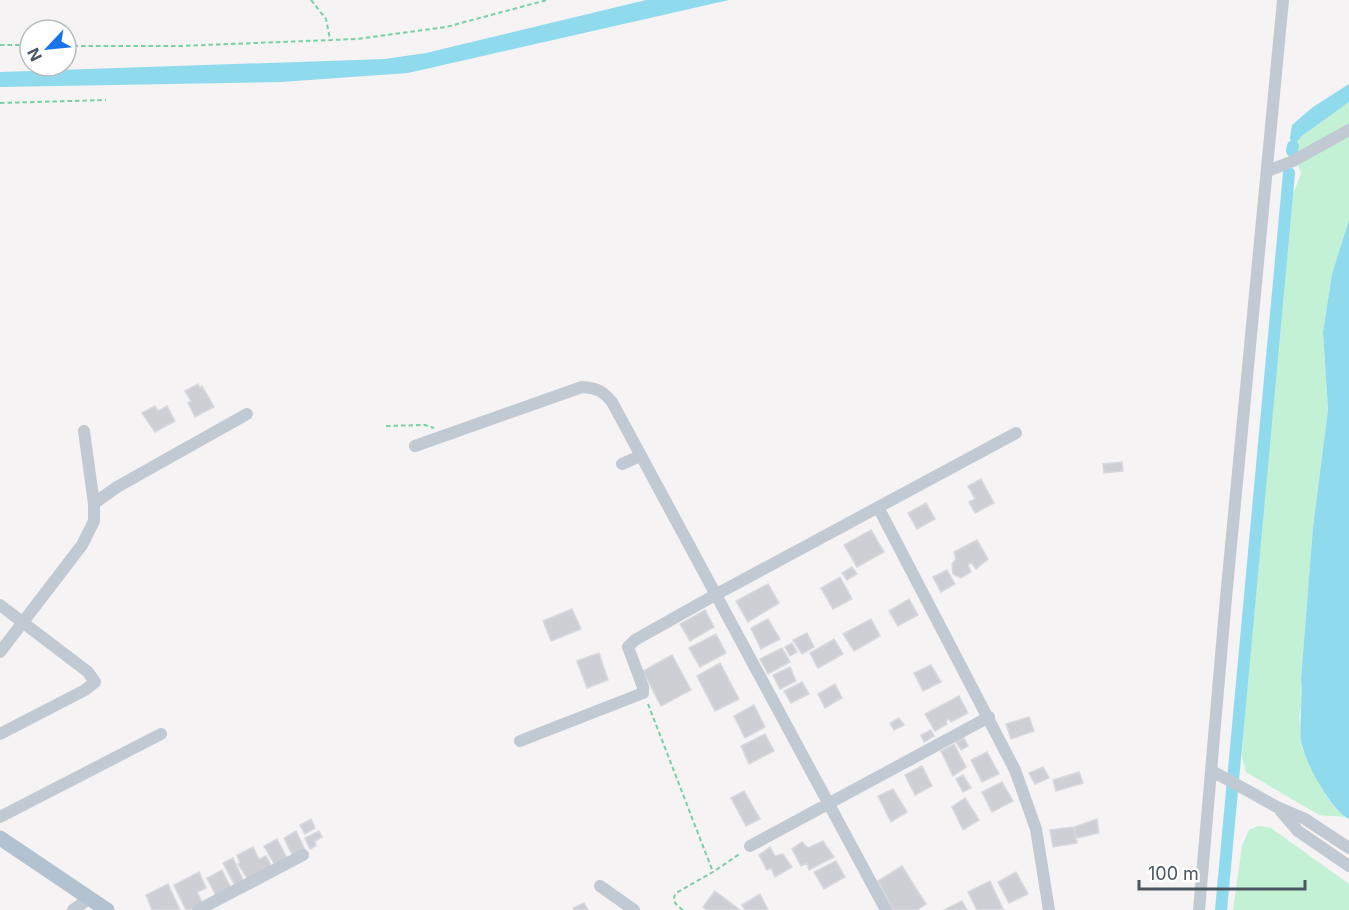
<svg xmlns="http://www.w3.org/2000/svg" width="1349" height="910" font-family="Inter,sans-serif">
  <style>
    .green { fill: #c3f1d5 }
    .water { fill: #90daee }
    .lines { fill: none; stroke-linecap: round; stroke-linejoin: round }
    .canal { stroke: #90daee; stroke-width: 12 }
    .building { fill: #cdcfd5; stroke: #d7d9de; stroke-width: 1.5 }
    .path { stroke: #7ad0a6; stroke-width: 2; stroke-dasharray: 4.5 3; stroke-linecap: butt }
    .minor { stroke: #c1cad2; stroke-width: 12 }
    .major { stroke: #b3c2d1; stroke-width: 15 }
  </style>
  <rect width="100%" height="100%" fill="#f5f3f3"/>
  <path class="green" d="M1349 102V220L1332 274 1323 332 1328 410 1313 527 1301 679 1302 704 1299 716 1302 748 1321 788 1334 807 1345 817 1319 815 1246 772 1242 757 1244 707 1291 199 1301 174 1293 146 1302 136Z
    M1258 826 1271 828 1349 884V910H1233L1242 846 1249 830Z"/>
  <path class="water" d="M646 0H729L408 73 281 82 0 87V72L385 59 426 53Z
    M1349 84V102L1302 136 1293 146 1290 138 1292 125 1313 107Z
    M1349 220V819C1331 811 1303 759 1301 740 1299 719 1303 700 1301 679L1313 527 1328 410 1323 332 1332 274Z"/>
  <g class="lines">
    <path class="canal" d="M1292 151 1293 146
      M1221 910 1289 173"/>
  </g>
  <path class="building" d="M198 384 200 388 202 386 214 407 195 417 188 403 191 401 185 391Z
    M155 406 158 411 167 406 175 421 155 432 142 413Z
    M1122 462 1123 471 1104 473 1103 464Z
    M981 479 994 503 975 513 969 502 975 499 968 486Z
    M926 503 935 519 917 529 908 513Z
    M871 530 884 552 857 567 844 545Z
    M977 540 988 559 976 569 971 563 968 565 971 572 961 578 953 574 952 564 956 559 954 552Z
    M852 567 857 574 847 580 842 573Z
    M947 570 955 584 941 592 933 577Z
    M840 577 852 599 833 609 821 588Z
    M768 584 779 603 748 622 736 601Z
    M909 599 918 615 898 626 889 611Z
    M572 609 581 629 551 641 543 621Z
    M705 610 714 627 690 641 680 624Z
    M768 619 780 639 761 649 751 628Z
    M871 619 880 636 854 651 843 634Z
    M807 633 814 647 802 654 793 640Z
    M716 634 726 653 700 667 689 648Z
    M834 639 843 654 818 668 810 653Z
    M792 643 797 652 790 656 785 647Z
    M782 648 790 662 768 674 760 659Z
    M599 653 608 680 587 688 577 661Z
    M672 655 691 690 661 706 643 671Z
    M720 663 739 699 715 711 697 676Z
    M931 665 941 682 923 691 914 673Z
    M790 667 796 681 780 689 773 675Z
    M802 682 809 694 791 703 784 691Z
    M835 684 842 698 825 708 818 694Z
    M959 696 968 713 951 722 949 719 946 721 947 724 935 731 925 714Z
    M754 705 765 727 745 738 734 716Z
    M1029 717 1034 731 1011 739 1006 724Z
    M899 718 904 725 894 730 890 723Z
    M931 730 934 736 924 742 921 735Z
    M765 734 774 751 749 764 741 746Z
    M964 738 968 746 961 750 956 742Z
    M954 744 966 767 953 776 941 751Z
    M987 752 999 774 982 782 971 760Z
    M922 766 932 786 915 795 905 775Z
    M1043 767 1049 778 1035 784 1029 773Z
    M1079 772 1083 783 1056 791 1053 780Z
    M963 775 971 788 963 792 956 779Z
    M1002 782 1013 801 992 812 982 792Z
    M893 789 907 812 891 822 878 796Z
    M744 791 760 819 746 826 731 798Z
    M965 798 979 820 963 830 952 807Z
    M311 819 315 828 305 834 300 825Z
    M1097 819 1099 833 1076 838 1074 827Z
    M1074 827 1077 843 1053 847 1050 830Z
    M296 831 305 850 293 857 284 838Z
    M319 831 322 837 315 841 316 846 310 849 305 838Z
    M277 839 288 860 276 867 264 846Z
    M823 841 834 857 809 870 807 863 801 866 792 849 802 842 808 848Z
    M253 847 259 859 266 856 273 869 247 878 238 864 240 863 237 855Z
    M770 847 775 856 783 854 792 867 775 877 771 868 767 870 759 855Z
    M233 858 244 882 235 886 223 863Z
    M836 861 845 877 824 889 814 872Z
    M902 866 926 904 917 910H893L878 881Z
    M222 870 231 888 216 896 207 878Z
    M199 872 206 888 197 892 204 906 186 910 174 885Z
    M1016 872 1028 894 1009 903 998 882Z
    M990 881 1003 909 977 910 968 892Z
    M168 884 180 910H152L146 895Z
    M715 891 740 910H707L703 907Z
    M760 894 768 910H745L742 905Z
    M962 901 967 910H944Z
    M584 903 588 910H574L573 908Z"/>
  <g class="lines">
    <path class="path" d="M311 0 326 19 330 39
      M0 45H30
      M66 46H180L357 39 446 27 547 0
      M0 103 106 100
      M386 426 425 425 434 428
      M648 704 713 872
      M683 910C676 905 671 901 676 893L713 872 741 853"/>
    <path class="minor" d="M1268 171 1293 161 1349 130
      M84 431 94 504
      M415 446 582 387C597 388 603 391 612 402L886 910
      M622 464 640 456
      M878 507 1015 770 1036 829 1049 910
      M0 605 88 672 95 682 85 690 0 734
      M0 652 82 545 94 521V504L96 502 117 487 247 414
      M520 741 643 693V687L628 647 635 640 715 595 1016 433
      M1212 771 1277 807 1305 819 1349 848
      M1280 810 1298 831 1349 866
      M0 817 161 734
      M750 846 989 717
      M600 886 634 910
      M73 910 90 898
      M198 910 303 855
      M1199 910 1226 598 1283 0"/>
    <path class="major" d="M0 838 107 910"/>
  </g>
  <g transform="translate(48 48) rotate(244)"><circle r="28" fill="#ffffff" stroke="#b7bbc0" stroke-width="1.5"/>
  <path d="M0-4.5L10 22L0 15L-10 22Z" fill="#1a73e8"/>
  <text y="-9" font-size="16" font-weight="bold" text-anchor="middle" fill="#4a5661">N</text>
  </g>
  <path d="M1139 880v9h166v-9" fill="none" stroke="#4a5661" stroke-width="3"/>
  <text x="1148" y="880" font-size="18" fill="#4a5661" stroke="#ffffff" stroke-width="4.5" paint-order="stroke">100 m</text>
</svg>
